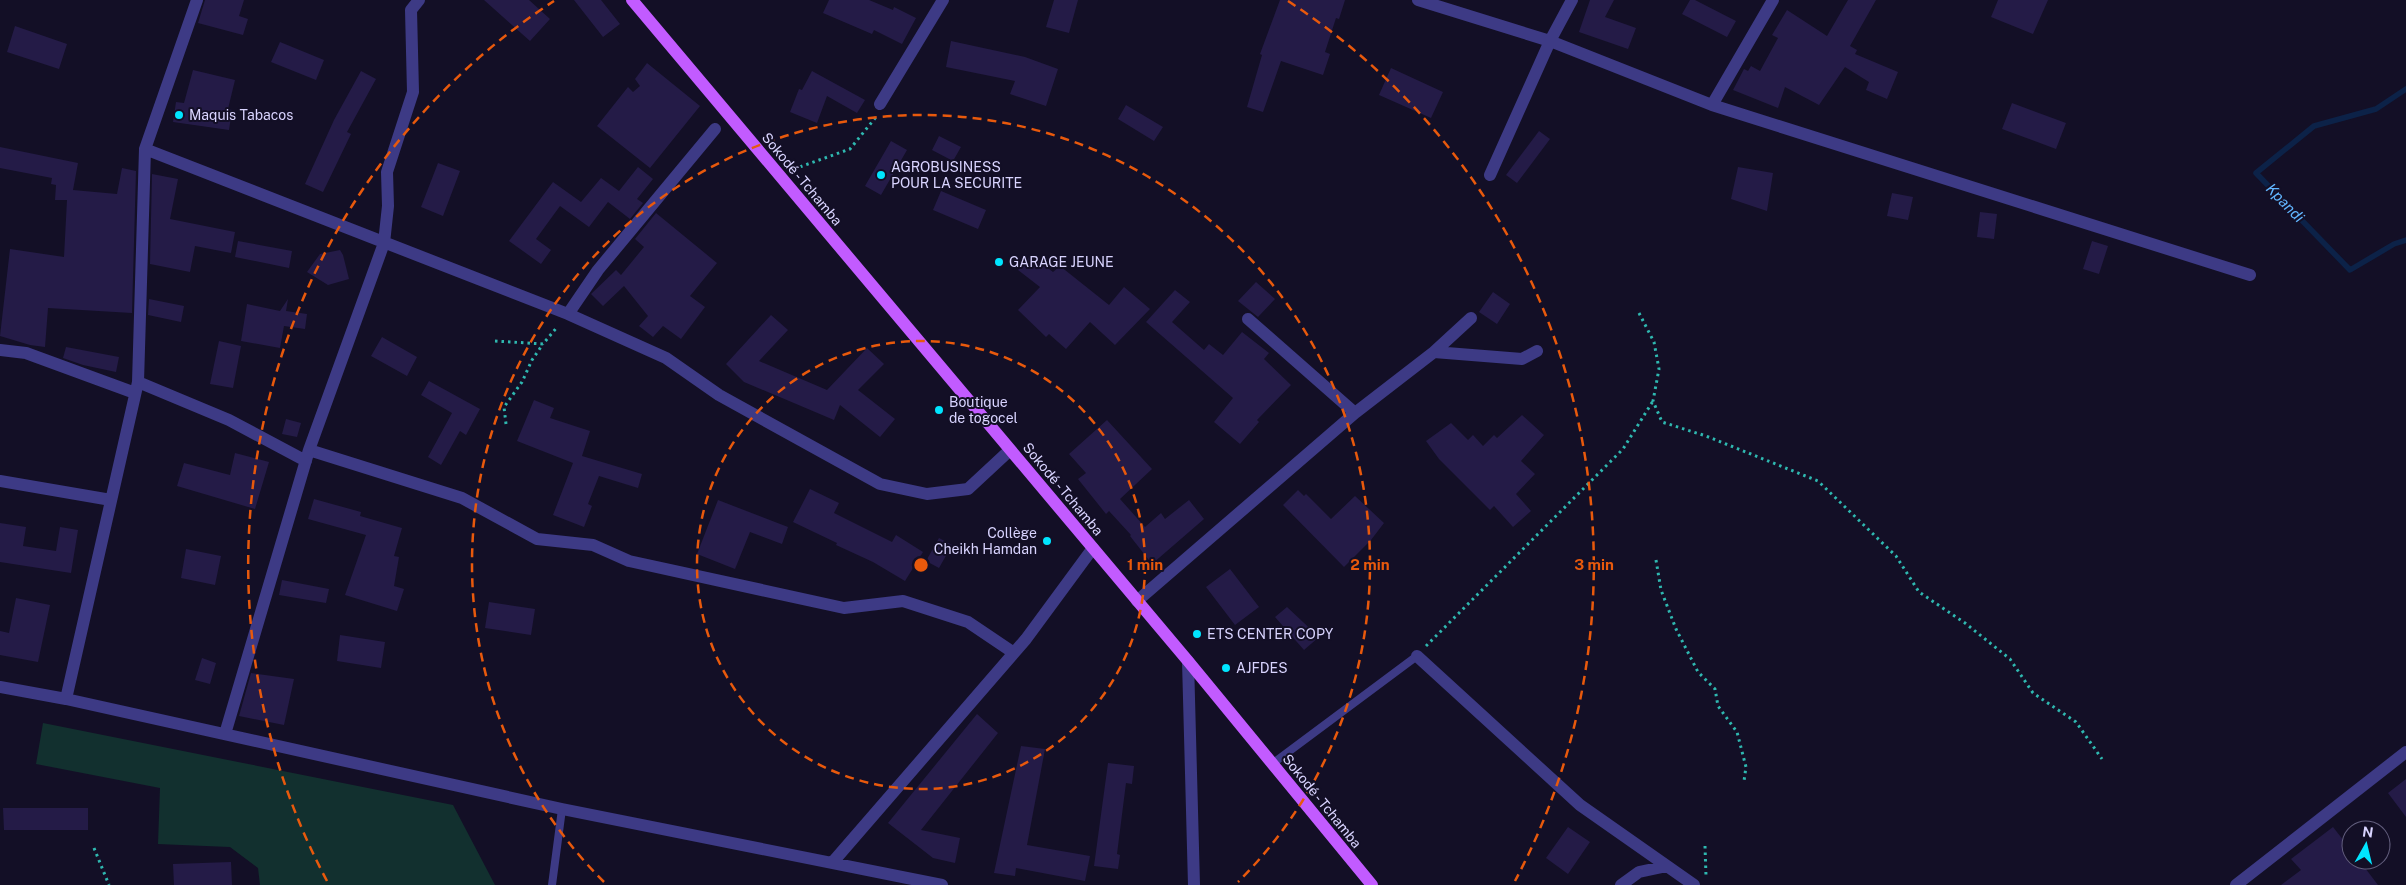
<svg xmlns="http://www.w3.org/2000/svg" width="2406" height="885" font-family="'Public Sans',sans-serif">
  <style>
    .green { fill: #12302f }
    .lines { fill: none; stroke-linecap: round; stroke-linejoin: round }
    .stream { stroke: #0c2248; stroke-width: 5.5 }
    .building { fill: #241b47 }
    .path { stroke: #2fb8b0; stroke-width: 3; stroke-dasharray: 2.5 4; stroke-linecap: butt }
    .lane { stroke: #3d3a85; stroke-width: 8 }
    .street { stroke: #3d3a85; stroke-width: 12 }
    .primary { stroke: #c25bff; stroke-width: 12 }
    .ring { fill: none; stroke: #e8590c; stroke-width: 2.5; stroke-dasharray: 9 6 }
    .poi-dot { fill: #00e5ff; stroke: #130f26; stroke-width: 2 }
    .labels { text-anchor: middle; stroke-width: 4; stroke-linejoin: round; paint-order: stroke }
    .poi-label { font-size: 14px; fill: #d9d4ff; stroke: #130f26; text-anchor: start }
    .street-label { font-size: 14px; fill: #d9d4ff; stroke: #130f26 }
    .water-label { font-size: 15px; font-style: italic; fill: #62b6ff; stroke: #130f26 }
    .centre { fill: #e8590c; stroke: #130f26; stroke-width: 2.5 }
    .ring-label { font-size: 15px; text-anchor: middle; font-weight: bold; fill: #e8590c; stroke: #130f26; stroke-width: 4; stroke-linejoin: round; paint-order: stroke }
  </style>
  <rect width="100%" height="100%" fill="#130f26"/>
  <path class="green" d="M43 723 453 805 495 885H260L258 868 230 847 158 844 160 788 36 764Z"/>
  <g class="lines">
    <path class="stream" d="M2406 89 2376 109 2314 126 2256 173 2350 270 2394 244 2406 240"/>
  </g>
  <path class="building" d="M205 0H244L239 16 248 19 243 35 198 23Z
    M484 0H529L550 19 530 41Z
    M574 0H601L620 24 603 37Z
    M829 0H869L893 10 894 7 916 18 902 44 874 30 872 34 823 13Z
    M1054 0H1078L1069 33 1046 27Z
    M1280 0H1345L1339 19 1336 18 1325 52 1330 54 1323 75 1281 61 1263 112 1247 107 1262 55 1260 54Z
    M1590 0H1614L1605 17 1636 28 1628 49 1579 32Z
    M1690 0H1695L1736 21 1727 37 1682 14Z
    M1848 0H1876L1850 46 1857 50 1855 54 1898 72 1887 99 1866 90 1869 82 1845 67 1819 105 1785 87 1778 108 1733 90 1744 69 1748 71 1751 66 1760 71 1778 38 1772 35 1787 10 1827 36Z
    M1998 0H2048L2033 34 1991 17Z
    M15 26 67 44 59 69 7 52Z
    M951 41 1025 57 1058 69 1046 106 1010 94 1015 81 946 67Z
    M280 42 324 60 316 80 271 62Z
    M647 63 700 106 650 168 597 126 628 87 633 92 640 86 635 79Z
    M1391 68 1443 92 1431 118 1379 95Z
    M193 70 235 80 228 109 232 110 229 130 173 122 176 102 184 103Z
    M361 71 376 79 347 132 351 134 323 192 305 184 334 120Z
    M812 71 865 100 857 113 827 96 817 123 790 112 799 89 802 90Z
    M2012 103 2066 123 2056 149 2002 129Z
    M1126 105 1163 127 1154 141 1118 119Z
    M1539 131 1550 139 1517 183 1506 175Z
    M939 136 961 147 953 161 932 150Z
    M891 141 907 150 881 195 865 186Z
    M0 147 78 163 73 190 117 194 122 168 136 171 132 313 48 308 45 347 30 345 0 336 10 249 64 257 67 200H55L56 185 51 184 52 178 0 168Z
    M438 163 460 171 443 216 421 207Z
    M638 167 653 179 637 199 643 203 630 219 608 202 589 227 560 206 536 239 551 250 541 264 509 241 553 182 581 202 601 178 619 191Z
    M1738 167 1773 173 1767 211 1731 199Z
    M152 174 178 179 170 219 235 232 231 253 195 246 190 272 150 264Z
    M941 191 986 210 978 229 933 210Z
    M1892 193 1913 197 1908 220 1887 216Z
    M1980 212 1997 214 1994 239 1977 237Z
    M656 213 717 263 690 296 705 307 681 339 663 326 653 337 639 326 648 316 624 286 603 306 591 294 616 270 621 275 644 247 635 239Z
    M238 241 292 251 289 268 235 257Z
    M2092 241 2108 246 2099 274 2083 269Z
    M340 250 343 255 349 279 328 285 307 272 320 254Z
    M1031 255 1053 272 1060 266 1109 305 1124 287 1150 309 1115 345 1090 322 1066 349 1049 334 1046 337 1018 310 1040 287 1018 270Z
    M1256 282 1275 299 1258 317 1238 301Z
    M1175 290 1190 302 1172 322 1204 350 1209 344 1223 355 1242 332 1269 353 1264 359 1291 385 1257 420 1259 422 1240 444 1214 422 1233 398 1146 322Z
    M1493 292 1510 304 1497 324 1479 312Z
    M149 299 184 306 181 322 148 315Z
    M288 299 286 311 307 314 305 329 284 326 280 348 241 341 247 304 280 311Z
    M771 315 788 330 759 361 827 390 867 348 884 364 858 390 895 419 880 437 840 405 834 420 744 382 726 364Z
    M382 337 417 357 407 376 371 356Z
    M219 341 241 346 233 388 210 384Z
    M66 347 119 357 116 372 83 365 63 358Z
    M429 381 480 409 466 435 460 431 441 465 428 457 452 413 421 395Z
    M534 400 554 408 550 418 590 431 582 456 642 474 638 488 599 476 588 504 592 506 584 527 553 515 573 463 517 441Z
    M1522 415 1544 435 1521 461 1535 474 1516 494 1531 511 1513 527 1494 506 1490 510 1439 459 1426 441 1451 423 1468 440 1473 435 1483 446 1494 435 1497 438Z
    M286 419 301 423 297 437 282 434Z
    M1107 420 1152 469 1120 499 1145 527 1161 513 1165 519 1189 500 1204 519 1152 564 1130 536 1131 535 1109 511 1106 514 1078 479 1086 473 1069 454Z
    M235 453 269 462 255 509 177 486 184 463 230 475Z
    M810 489 839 503 834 513 892 542 896 535 923 552 905 581 873 562 836 545 837 543 793 522Z
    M1298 490 1304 496 1306 494 1331 519 1355 496 1384 523 1371 540 1344 567 1283 505Z
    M314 499 361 512 360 516 402 528 394 556 399 557 394 586 404 589 397 611 345 595 366 535 308 519Z
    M718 500 788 527 782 544 750 532 735 569 697 554Z
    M0 523 26 527 23 546 56 551 60 527 78 530 71 573 0 562Z
    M939 538 952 545 939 568 926 561Z
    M186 549 221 556 215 585 181 578Z
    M1230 569 1259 607 1235 625 1206 587Z
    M282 580 329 589 326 603 279 595Z
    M16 598 50 605 38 662 0 655V631L9 633Z
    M489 602 535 609 531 635 485 628Z
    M1287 607 1319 637 1304 650 1275 617Z
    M340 635 385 642 381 668 337 661Z
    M202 658 216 663 210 684 195 680Z
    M251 673 294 679 284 725 239 716Z
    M977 714 998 733 921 830 960 838 955 863 933 858 888 823Z
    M1021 746 1045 749 1027 845 1090 856 1085 881 1016 868 1015 876 994 873Z
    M1108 763 1134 766 1132 784 1126 783 1117 854 1120 855 1118 869 1094 866Z
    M2406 779V817L2388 793Z
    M3 808H88V830H4Z
    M1568 827 1590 842 1568 874 1546 858Z
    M2333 827 2351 850V860H2359L2378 885H2281L2301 870 2291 859Z
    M231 862 232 885H174L173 864Z"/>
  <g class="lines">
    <path class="path" d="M794 169 850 149 876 117
      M1639 313 1654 342 1659 369 1653 401 1662 422 1706 436 1818 481 1896 556 1919 592 1965 623 2010 659 2033 693 2076 722 2102 759
      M495 341 543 344 558 326
      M506 424 504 407 522 382 532 360 543 344
      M1656 560 1661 590 1676 629 1698 672 1715 689 1718 706 1737 732 1746 767 1744 781
      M1426 646 1623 449 1653 401
      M1705 846 1706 876
      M94 848 109 885"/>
    <path class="lane" d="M1272 764 1417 656
      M552 885 562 809"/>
    <path class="street" d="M1418 0 1550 41 1712 105 2250 275
      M880 104 943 0
      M1712 105 1773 0
      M145 149 568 314 666 358 719 395 880 484 927 494 968 489 1010 450
      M1490 175 1550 41 1572 0
      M568 314 598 270 715 129
      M0 350 26 353 135 393
      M1434 352 1522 359 1537 351
      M138 382 229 420 306 461
      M1355 413 1434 352 1471 318
      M309 450 462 498 537 539 593 545 629 561 844 608 903 601 968 622 1014 653
      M0 481 111 500
      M1137 601 1355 413 1248 319
      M1417 656 1580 805 1694 885
      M1188 661 1194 885
      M0 687 66 699 562 809 942 885
      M66 699 138 382 145 149 197 0
      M225 734 309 450 384 243 388 206 387 172 413 92 411 10 419 0
      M832 863 1026 639 1093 548
      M1621 885 1639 872 1667 866
      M2236 885 2406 752"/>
    <path class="primary" d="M632 0 1188 661 1372 885"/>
  </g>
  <g class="ring">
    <circle cx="921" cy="565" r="224"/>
    <path d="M604 882A449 449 0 1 1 1238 882"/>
    <path d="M327 881A673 673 0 0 1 554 1M1288 1A673 673 0 0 1 1515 881"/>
  </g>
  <g class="poi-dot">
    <circle cx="179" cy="115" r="5"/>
    <circle cx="881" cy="175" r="5"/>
    <circle cx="999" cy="262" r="5"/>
    <circle cx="939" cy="410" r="5"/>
    <circle cx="1047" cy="541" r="5"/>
    <circle cx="1197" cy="634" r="5"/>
    <circle cx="1226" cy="668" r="5"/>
  </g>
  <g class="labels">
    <g class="poi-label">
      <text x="189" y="120">Maquis Tabacos</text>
      <text x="891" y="172">AGROBUSINESS<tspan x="891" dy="16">POUR LA SECURITE</tspan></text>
      <text x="1009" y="267">GARAGE JEUNE</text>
      <text x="949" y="407">Boutique<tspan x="949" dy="16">de togocel</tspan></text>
      <text x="1037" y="538" text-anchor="end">Collège<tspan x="1037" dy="16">Cheikh Hamdan</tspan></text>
      <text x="1207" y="639">ETS CENTER COPY</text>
      <text x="1236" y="673">AJFDES</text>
    </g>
    <g class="street-label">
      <text transform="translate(802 179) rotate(50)" y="5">Sokodé - Tchamba</text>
      <text transform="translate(1063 489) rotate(50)" y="5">Sokodé - Tchamba</text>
      <text transform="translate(1322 801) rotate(51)" y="5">Sokodé - Tchamba</text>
    </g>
    <g class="water-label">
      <text transform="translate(2285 203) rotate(46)" y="5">Kpandi</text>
    </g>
  </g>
  <circle cx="921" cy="565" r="8" class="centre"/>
  <g class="ring-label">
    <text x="1145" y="570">1 min</text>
    <text x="1370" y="570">2 min</text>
    <text x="1594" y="570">3 min</text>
  </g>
  <g transform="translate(2366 845) rotate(8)"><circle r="24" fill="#130f26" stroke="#625e7d"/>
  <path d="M0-4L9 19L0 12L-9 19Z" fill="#00e5ff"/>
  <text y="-8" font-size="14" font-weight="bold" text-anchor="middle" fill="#d9d4ff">N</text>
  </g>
</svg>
